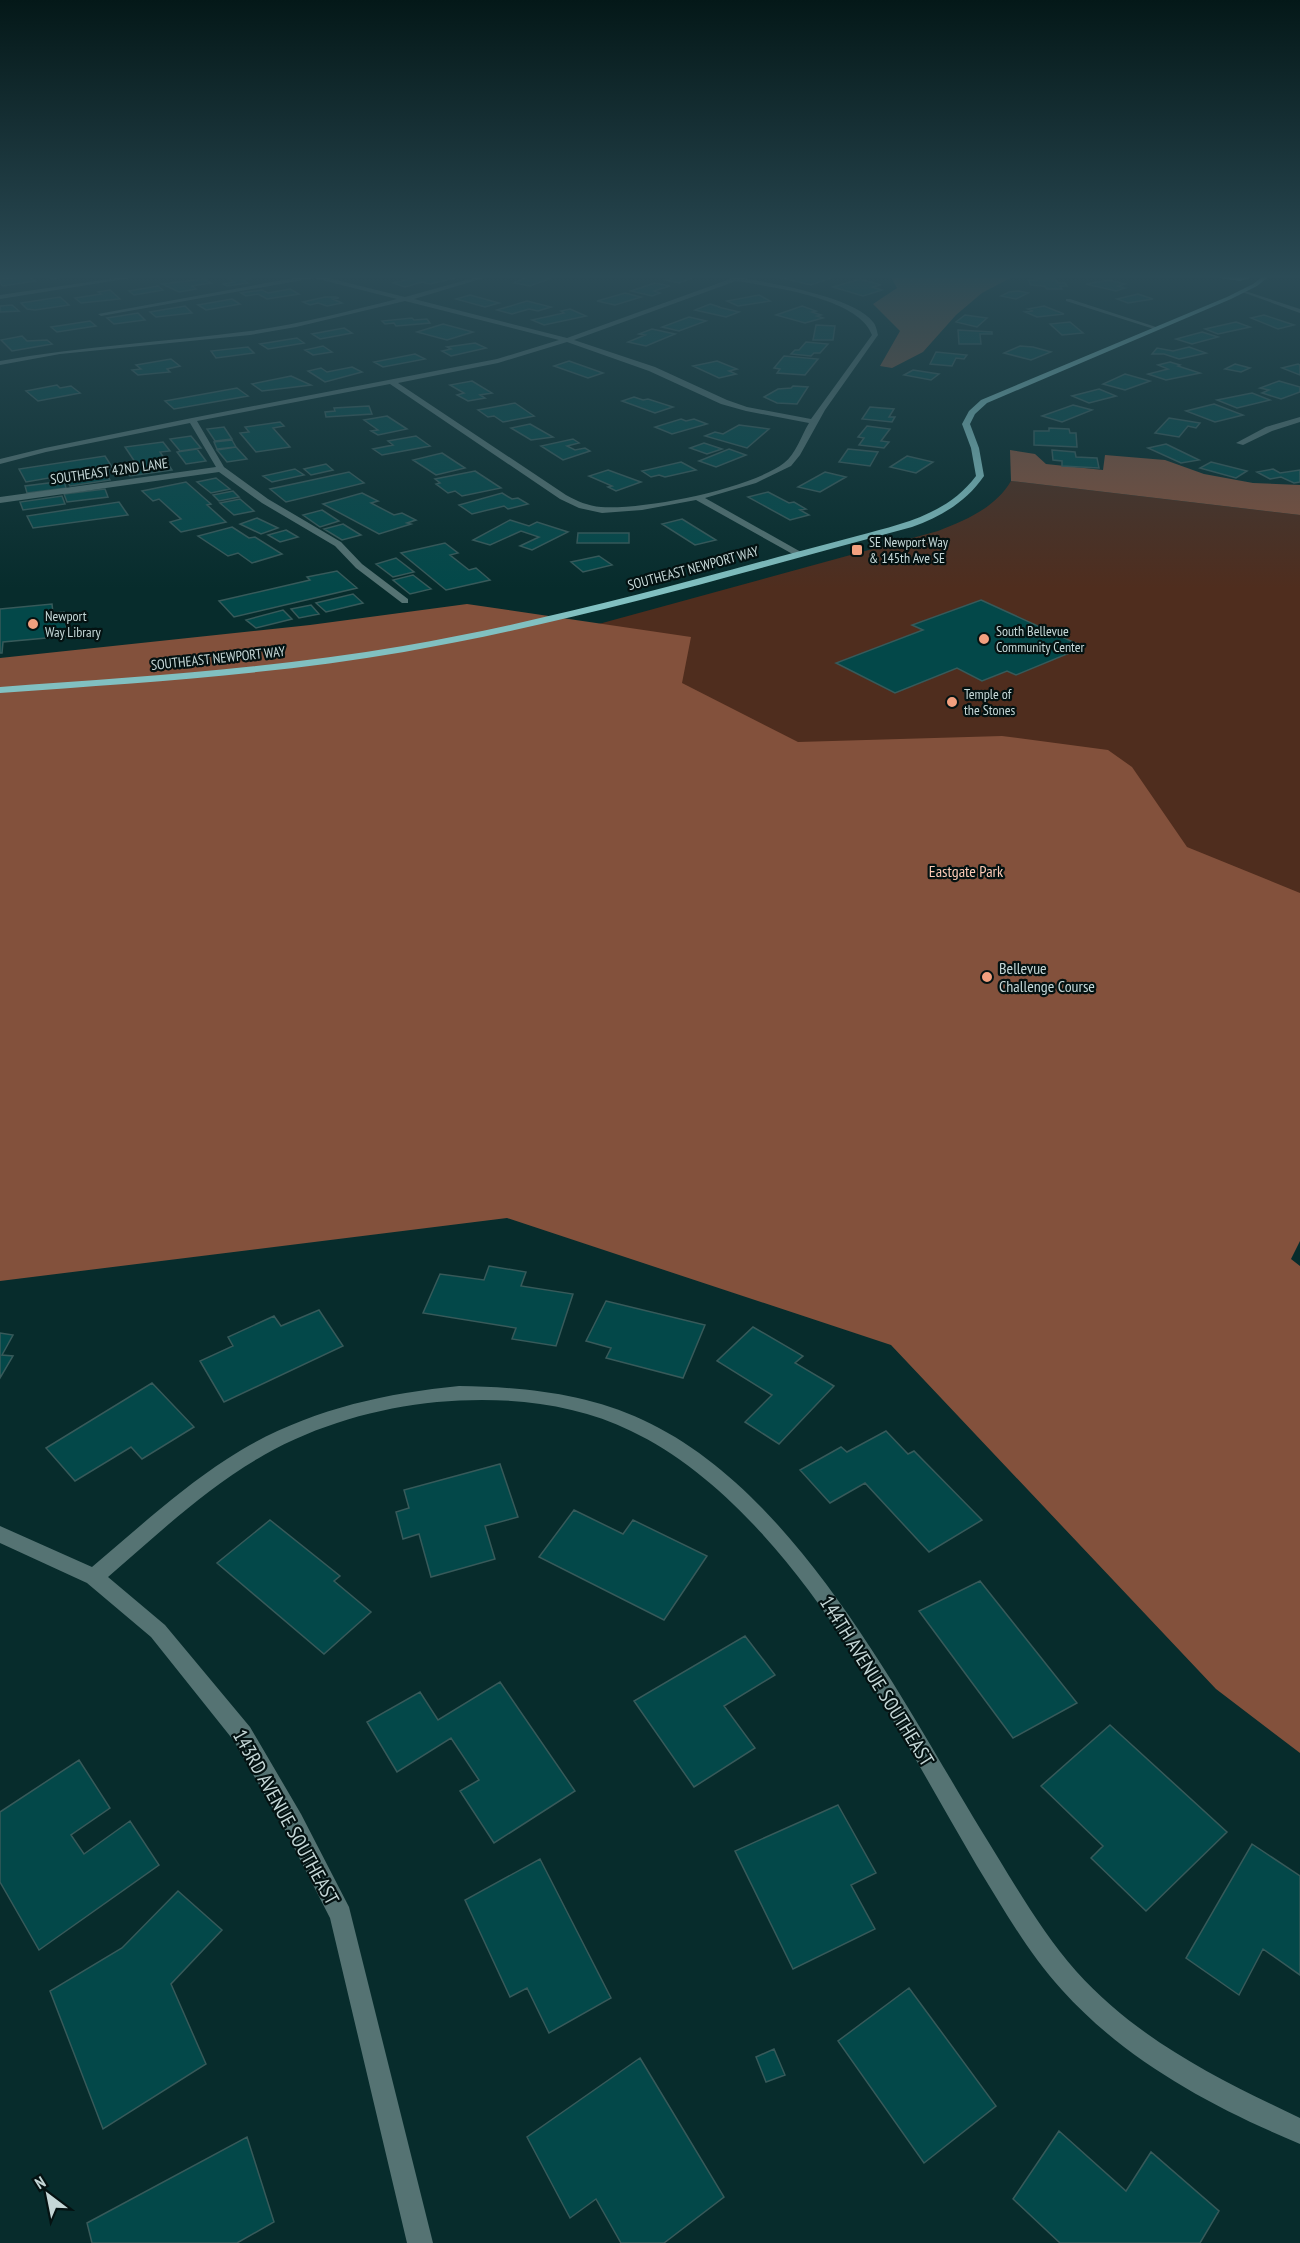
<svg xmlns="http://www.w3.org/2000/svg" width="1300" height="2243" font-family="'PT Sans Narrow',sans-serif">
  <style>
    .green { fill: #4f2d1e }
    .forest { fill: #83513c }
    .building { fill: #034849; stroke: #375a5a; stroke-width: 1.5 }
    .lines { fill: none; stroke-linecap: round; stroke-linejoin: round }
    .minor { fill: #557373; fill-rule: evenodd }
    .major { fill: #81c0c1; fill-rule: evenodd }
    .poi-dot { fill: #f2a07f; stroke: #041212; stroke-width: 2 }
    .labels { text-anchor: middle; stroke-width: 4.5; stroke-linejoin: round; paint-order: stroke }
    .far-street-label { font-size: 14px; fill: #c5d7d7; stroke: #041212 }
    .far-poi-label { font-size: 14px; fill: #c5d7d7; stroke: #041212; text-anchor: start }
    .park-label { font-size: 16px; fill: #fccab6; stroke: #041212 }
    .poi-label { font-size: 16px; fill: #c5d7d7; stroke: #041212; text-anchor: start }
    .near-street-label { font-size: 20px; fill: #c5d7d7; stroke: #041212 }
  </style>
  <rect width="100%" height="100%" fill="#072c2c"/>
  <path class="green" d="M1011 481 1300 515V1114L595 625 938 531C966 520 995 508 1011 481Z"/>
  <path class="forest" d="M889 274H1034L1012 277 982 293 956 315 923 352 892 368 880 366 900 331 873 304 897 288Z
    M1010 450 1035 454 1046 464 1103 470 1105 455 1165 460 1204 474 1253 483 1300 485V515L1011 481Z
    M467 604 691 637 682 683 798 742 1002 736 1108 750 1132 767 1187 847 1300 893V1241L1291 1259 1300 1266V1753L1216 1689 891 1345 507 1218 0 1281V658L310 625Z"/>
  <path class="building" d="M45 274H83L51 279Z
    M244 274 251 279 243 280 248 283 227 286 223 284 234 282 223 275Z
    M430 274 455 278 430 284 422 282 405 287 393 283Z
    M533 274H538L554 277 530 286 514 283Z
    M683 274 695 277 679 283 666 280Z
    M789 274H817L833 277 811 285 778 277Z
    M30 277 35 281 3 286 0 283V279Z
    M204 279 211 283 192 286 196 289 179 292 162 284Z
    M860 279 881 285 872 287 882 290 863 296 833 287Z
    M1036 279H1055L1058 283H1065L1067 286H1060L1062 289H1047L1044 286 1031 285 1028 280H1037Z
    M1109 280 1125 284 1118 286 1125 288 1116 291 1086 284Z
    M655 283 670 286 654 291 660 293 652 296 631 291Z
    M158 286 163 290 134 295 129 291Z
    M290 289 299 294 267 299 258 294 246 296 241 293 262 290 268 293Z
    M110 290 120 299 81 303 75 298 101 294 98 292Z
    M1019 291 1028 293 1016 299 1001 296 1009 292Z
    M625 293 641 297 615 305 597 301Z
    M1138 294 1153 299 1128 303 1117 299Z
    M470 295 499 303 485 307 456 299Z
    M759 295 770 301 738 306 727 301Z
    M60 297 69 305 35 310 27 309 21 303Z
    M325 297H336L339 298 333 299 342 303 327 306 318 303 310 305 303 302Z
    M232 299 240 304 206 310 198 305Z
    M527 301 551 307 538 311 529 309 512 314 497 310Z
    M710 304 720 307H718L739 312 726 317 695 310Z
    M12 305 19 311 0 312V306Z
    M185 306 192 313 156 317 150 312Z
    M802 306 816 311 812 312 821 315 817 316 823 318 805 323 776 315Z
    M1044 306 1064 314 1037 317 1025 312 1033 311 1028 309Z
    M570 309 586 316 544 325 532 320 564 313 561 311Z
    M138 313 145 320 114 324 107 318Z
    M965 315 987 318 977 327 956 322Z
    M1264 315 1294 325 1278 329 1251 318Z
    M689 317 706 321 679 331 662 327Z
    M412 318 414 320 427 319 430 323 396 326 394 323 385 324 382 321Z
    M90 321 96 326 57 332 51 327Z
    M1070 322 1083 333 1062 335 1050 324Z
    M1236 322 1250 327 1218 334 1205 329Z
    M443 324 473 332 447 340 417 332Z
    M816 325 835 326 833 340H813Z
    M344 328 352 333 320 339 312 334Z
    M652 329 675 334 646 346 628 342 645 335 639 334Z
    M958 330 992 332V334H980L981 344H959Z
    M1202 332 1218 337 1192 344 1176 339Z
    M22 336 27 341 47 340 52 344 12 351 1 340Z
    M297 338 304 343 268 349 260 344Z
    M806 342 828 344 820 353H814L811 356 791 354 795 350H799Z
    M475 343 486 348 451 356 442 351 451 349 447 347Z
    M323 346 332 352 313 355 305 350Z
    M1020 346 1033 347 1051 352 1031 360 1004 353Z
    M248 347 254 353 216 358 211 351Z
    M1189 347 1206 353 1179 359 1164 354H1152L1157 348 1173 351Z
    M936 352 967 355 964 359 956 358 952 366 930 364Z
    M415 354 425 359 383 367 374 362Z
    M784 356 818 359 805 375 777 373 780 369 774 368Z
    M171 359 180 366 167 369 170 372 138 375 132 370 141 369 136 365Z
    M569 361 603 373 588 378 554 366Z
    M717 361 737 369 729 371 736 374 719 378 693 366Z
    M1170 362 1180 365 1178 366 1200 373 1166 380 1148 374 1168 369 1158 365Z
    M1235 364 1250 368 1241 372 1225 369Z
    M1298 364 1300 365V375L1282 368Z
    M352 367 362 372 325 382 308 371 321 368 327 372Z
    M913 370 939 374 931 380 904 375Z
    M1125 374 1150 381 1125 390 1103 384Z
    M291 376 311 385 262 391 252 384Z
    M472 381 492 393 480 395 485 398 468 401 457 395 464 393 450 385Z
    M1279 381 1300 387V392L1281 399 1262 393 1269 390 1260 388Z
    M57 385 60 388 71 386 80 393 38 401 26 391Z
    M793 386 808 387 797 404 777 403 764 397 778 389 791 388Z
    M237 388 248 396 174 409 165 401Z
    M1099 389 1116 396 1089 403 1072 396Z
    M1252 393 1270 400 1237 408 1217 400Z
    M634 397 643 400 648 399 673 407 655 413 622 401Z
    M515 403 534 416 503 422 494 416 488 417 478 410Z
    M1214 404 1243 415 1215 422 1186 411Z
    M1073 405 1092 410 1062 422 1042 416Z
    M369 406 372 414 326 417 325 412 335 411 334 408Z
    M870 407 894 409 889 417H895L892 422 862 419Z
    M387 416 407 429 378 435 371 431 378 430 364 420Z
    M1169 418 1200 423 1196 428 1188 426 1179 437 1155 433Z
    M681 419 686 421 694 419 707 424 672 434 655 427Z
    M280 422 284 426 273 428 290 447 256 452 240 433 249 432 245 427Z
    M530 424 553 437 531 440 511 428Z
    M739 425 769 429 747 448 705 436 715 432 723 434Z
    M867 426 890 429 881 441 889 442 884 448 859 445 864 438 858 437Z
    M224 427 232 439 215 441 207 429Z
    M1049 428 1069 429 1070 433H1076L1077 447 1034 445V431H1049Z
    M191 436 201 448 180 451 170 439Z
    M416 436 430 446 382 455 373 449 393 445 388 441Z
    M573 439 579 443 567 446 575 450 585 448 590 451 563 460 541 446Z
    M232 440 236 447 217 449 214 442Z
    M163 442 170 451 160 452 172 470 130 476 124 467 137 465 125 447Z
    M704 443 722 449 707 454 690 448Z
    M1166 444 1199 460 1181 463 1148 448Z
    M236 447 247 459 227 462 217 450Z
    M197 449 206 461 186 464 177 452Z
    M729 449 746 455 716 467 699 461Z
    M848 449 878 452 870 466 839 462Z
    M1052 450 1075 452 1076 457 1097 458 1099 468 1062 466V461L1053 460Z
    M442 453 465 468 436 475 413 460Z
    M105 456 112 467 26 482 19 469Z
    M907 456 933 462 916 473 890 467Z
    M681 462 696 470 665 477 659 475 651 477 642 471Z
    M1211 462 1247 471 1236 478 1200 468Z
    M326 464 333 470 311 475 304 469Z
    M295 469 304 475 272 482 263 476Z
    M1273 469 1280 473 1300 470V482L1294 483 1281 477 1270 479 1257 472Z
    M608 470 641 482 616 491 608 487 612 486 589 476Z
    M475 471 501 488 462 496 455 491 448 493 436 484 440 483 435 479Z
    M349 472 364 483 286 502 270 489Z
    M825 472 846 477 820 492 798 487Z
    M106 473 110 480 70 486 66 479Z
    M216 478 230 489 211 493 197 482Z
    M64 481 66 488 27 493 25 486Z
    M186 482 211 504 207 505 226 522 181 532 170 522 181 519 159 499 153 501 142 491Z
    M105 489 108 497 67 502 64 494Z
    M233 491 239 497 219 501 213 495Z
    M768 492 789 503 794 502 806 509 800 510 809 515 790 520 748 497Z
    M362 493 378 501 371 503 394 515 402 513 416 520 407 523 411 524 379 534 323 504Z
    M502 493 512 499 518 498 528 504 508 509 504 506 472 514 459 505Z
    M62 496 65 504 23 510 20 502Z
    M240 499 254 511 234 515 220 503Z
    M119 502 128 515 33 528 27 516Z
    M322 510 339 521 320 527 303 515Z
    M257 518 278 528 261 534 240 524Z
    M682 519 716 540 695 545 662 524Z
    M510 520 529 526 537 522 568 532 532 550 520 546 539 537 521 531 490 545 473 540Z
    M343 524 361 535 342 540 324 529Z
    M232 527 249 538 255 537 282 554 252 563 238 553 228 556 198 536Z
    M286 530 298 537 280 542 268 535Z
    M578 533H629V543H577Z
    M445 543 458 553 450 555 469 570 476 568 490 580 446 590 401 553Z
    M599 556 612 565 583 572 571 562Z
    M396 558 414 572 393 577 376 564Z
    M337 571 357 588 234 617 219 601 310 580 307 577Z
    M413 575 431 589 410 594 393 580Z
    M353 594 363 603 326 612 316 603Z
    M981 600 1084 647 1016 675 1007 671 982 681 957 668 895 693 836 663 923 630 912 625Z
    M52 604 53 613 64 612 68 636 3 642 2 653H0V609Z
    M311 605 319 614 299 618 291 609Z
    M283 610 292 619 256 628 246 620Z
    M489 1266 526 1272 521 1286 573 1294 556 1346 512 1339 516 1328 423 1313 440 1274 484 1280Z
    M606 1301 705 1325 683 1378 606 1358 611 1348 586 1341Z
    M319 1310 343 1346 224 1402 200 1361 233 1346 228 1337 274 1316 281 1326Z
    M753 1327 803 1356 795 1363 834 1386 779 1444 745 1422 772 1395 717 1361Z
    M0 1333 13 1335 2 1355 13 1356 0 1378Z
    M152 1383 194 1427 142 1459 131 1447 75 1481 46 1448Z
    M886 1431 908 1454 914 1451 982 1520 929 1552 865 1483 830 1503 800 1470 841 1447 847 1452Z
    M500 1464 518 1517 485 1526 495 1559 431 1577 419 1534 403 1539 396 1512 409 1508 404 1490Z
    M574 1510 623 1534 633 1520 707 1556 664 1620 539 1557Z
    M270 1520 340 1576 334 1581 371 1612 324 1654 217 1563Z
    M980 1581 1077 1703 1013 1738 919 1611Z
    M745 1636 775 1675 724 1706 755 1748 694 1787 634 1701Z
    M500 1682 575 1791 494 1843 460 1791 479 1780 451 1738 397 1772 367 1722 420 1692 438 1720Z
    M1110 1725 1227 1832 1146 1911 1091 1858 1103 1846 1041 1786Z
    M79 1760 110 1808 71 1835 84 1854 130 1821 159 1865 39 1950 0 1882V1812Z
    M838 1805 876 1873 851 1885 875 1929 793 1969 735 1851Z
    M1252 1844 1300 1876V1975L1263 1949 1239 1995 1186 1958Z
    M540 1859 611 1998 549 2033 527 1988 510 1997 465 1900Z
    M178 1891 222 1930 171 1984 206 2064 103 2129 50 1991 122 1948Z
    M909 1988 996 2106 924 2163 838 2041Z
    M774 2049 785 2075 766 2082 756 2057Z
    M640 2058 724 2197 664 2243H621L596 2199 570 2218 527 2137Z
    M1059 2131 1126 2191 1151 2152 1219 2211 1200 2243H1060L1013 2199Z
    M247 2137 274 2222 237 2243H92L87 2223Z"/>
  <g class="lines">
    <path class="minor" d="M143 274H156L0 299V295Z
      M303 274H312L405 297 488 274H497L414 299 567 338 744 274H752L743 278C774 284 854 297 873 322 876 325 877 331 878 335L825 410 800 455 791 466 756 483 705 498 801 552V556L798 557 696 500 642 510 602 513 579 508 560 499 390 384 197 421 224 467 268 499 341 542 362 564 408 599V603H402L356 568 335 546 262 503 219 472 0 503V497L216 467 190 423 46 452 0 464V459L45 448 192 418 497 359 559 340 405 301 296 327 250 335 60 354 0 365V361C83 346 166 342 250 331 300 324 349 311 397 299L314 278 101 316 98 314 305 276ZM736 281C771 287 859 298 872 335L811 419 747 407 727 400 655 367 574 340ZM567 342 649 371 721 404 746 411 809 423C801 436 796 454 784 463 750 489 644 510 601 507 588 506 577 501 566 495L398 383 498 363Z
      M1242 290 1300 309V313L1242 292Z
      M1066 299H1070L1159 328 1154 329 1066 301Z
      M1300 417V422L1272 431 1243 445 1236 443 1266 427Z
      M459 1386C522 1387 585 1393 643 1420 795 1490 897 1692 981 1830 1011 1878 1039 1929 1076 1971 1138 2040 1218 2079 1300 2118V2144C1212 2107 1126 2061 1062 1990 1028 1953 1003 1908 977 1866 934 1793 894 1718 848 1647 796 1566 720 1473 631 1431 573 1402 502 1396 437 1402 377 1408 317 1425 264 1455 206 1488 158 1534 108 1577L165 1625 250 1727 301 1814 349 1907 433 2243H407L330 1918 285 1830 234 1741 151 1637 87 1583 0 1543V1526L92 1567C136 1530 179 1490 227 1459 297 1413 377 1394 459 1386Z"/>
    <path class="major" d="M1195 274 1240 277 1262 274 1240 281Z
      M1266 274H1272L1257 286 1231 299 987 403 975 414 970 424 979 448 984 476C966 502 942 516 912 527 744 572 576 622 404 652 271 675 135 683 0 693V687C135 677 270 669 403 646 530 624 654 591 778 557 804 550 831 543 857 536 901 524 947 515 976 476L971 448 962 424 969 411 981 400 1227 297 1253 284Z"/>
  </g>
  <linearGradient id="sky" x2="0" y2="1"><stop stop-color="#041818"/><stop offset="0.47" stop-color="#2b4b56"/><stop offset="1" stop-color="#2b4b56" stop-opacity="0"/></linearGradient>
  <rect width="1300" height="588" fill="url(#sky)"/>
  <g class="poi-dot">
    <rect x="851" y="544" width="12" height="12" rx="3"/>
    <circle cx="33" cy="624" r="6"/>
    <circle cx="984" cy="639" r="6"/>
    <circle cx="952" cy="702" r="6"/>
    <circle cx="987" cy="977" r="6"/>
  </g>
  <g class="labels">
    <g class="far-street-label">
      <text transform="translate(109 471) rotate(-8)" y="5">SOUTHEAST 42ND LANE</text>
      <text transform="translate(693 568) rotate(-15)" y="5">SOUTHEAST NEWPORT WAY</text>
      <text transform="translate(218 658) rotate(-6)" y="5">SOUTHEAST NEWPORT WAY</text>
    </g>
    <g class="far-poi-label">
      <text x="869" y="547">SE Newport Way<tspan x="869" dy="16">&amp; 145th Ave SE</tspan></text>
      <text x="45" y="621">Newport<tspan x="45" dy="16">Way Library</tspan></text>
      <text x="996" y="636">South Bellevue<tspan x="996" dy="16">Community Center</tspan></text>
      <text x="964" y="699">Temple of<tspan x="964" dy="16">the Stones</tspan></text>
    </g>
    <g class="park-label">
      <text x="966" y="877">Eastgate Park</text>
    </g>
    <g class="poi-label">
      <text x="999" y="974">Bellevue<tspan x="999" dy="18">Challenge Course</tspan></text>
    </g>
    <g class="near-street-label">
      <text transform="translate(877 1681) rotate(58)" y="7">144TH AVENUE SOUTHEAST</text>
      <text transform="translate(286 1817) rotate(61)" y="7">143RD AVENUE SOUTHEAST</text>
    </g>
  </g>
  <g transform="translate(48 2195) rotate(328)" stroke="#041212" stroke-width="4.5" paint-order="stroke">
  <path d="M0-4.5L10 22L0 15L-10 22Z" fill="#c5d7d7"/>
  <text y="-9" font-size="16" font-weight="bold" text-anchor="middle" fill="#c5d7d7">N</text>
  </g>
</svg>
